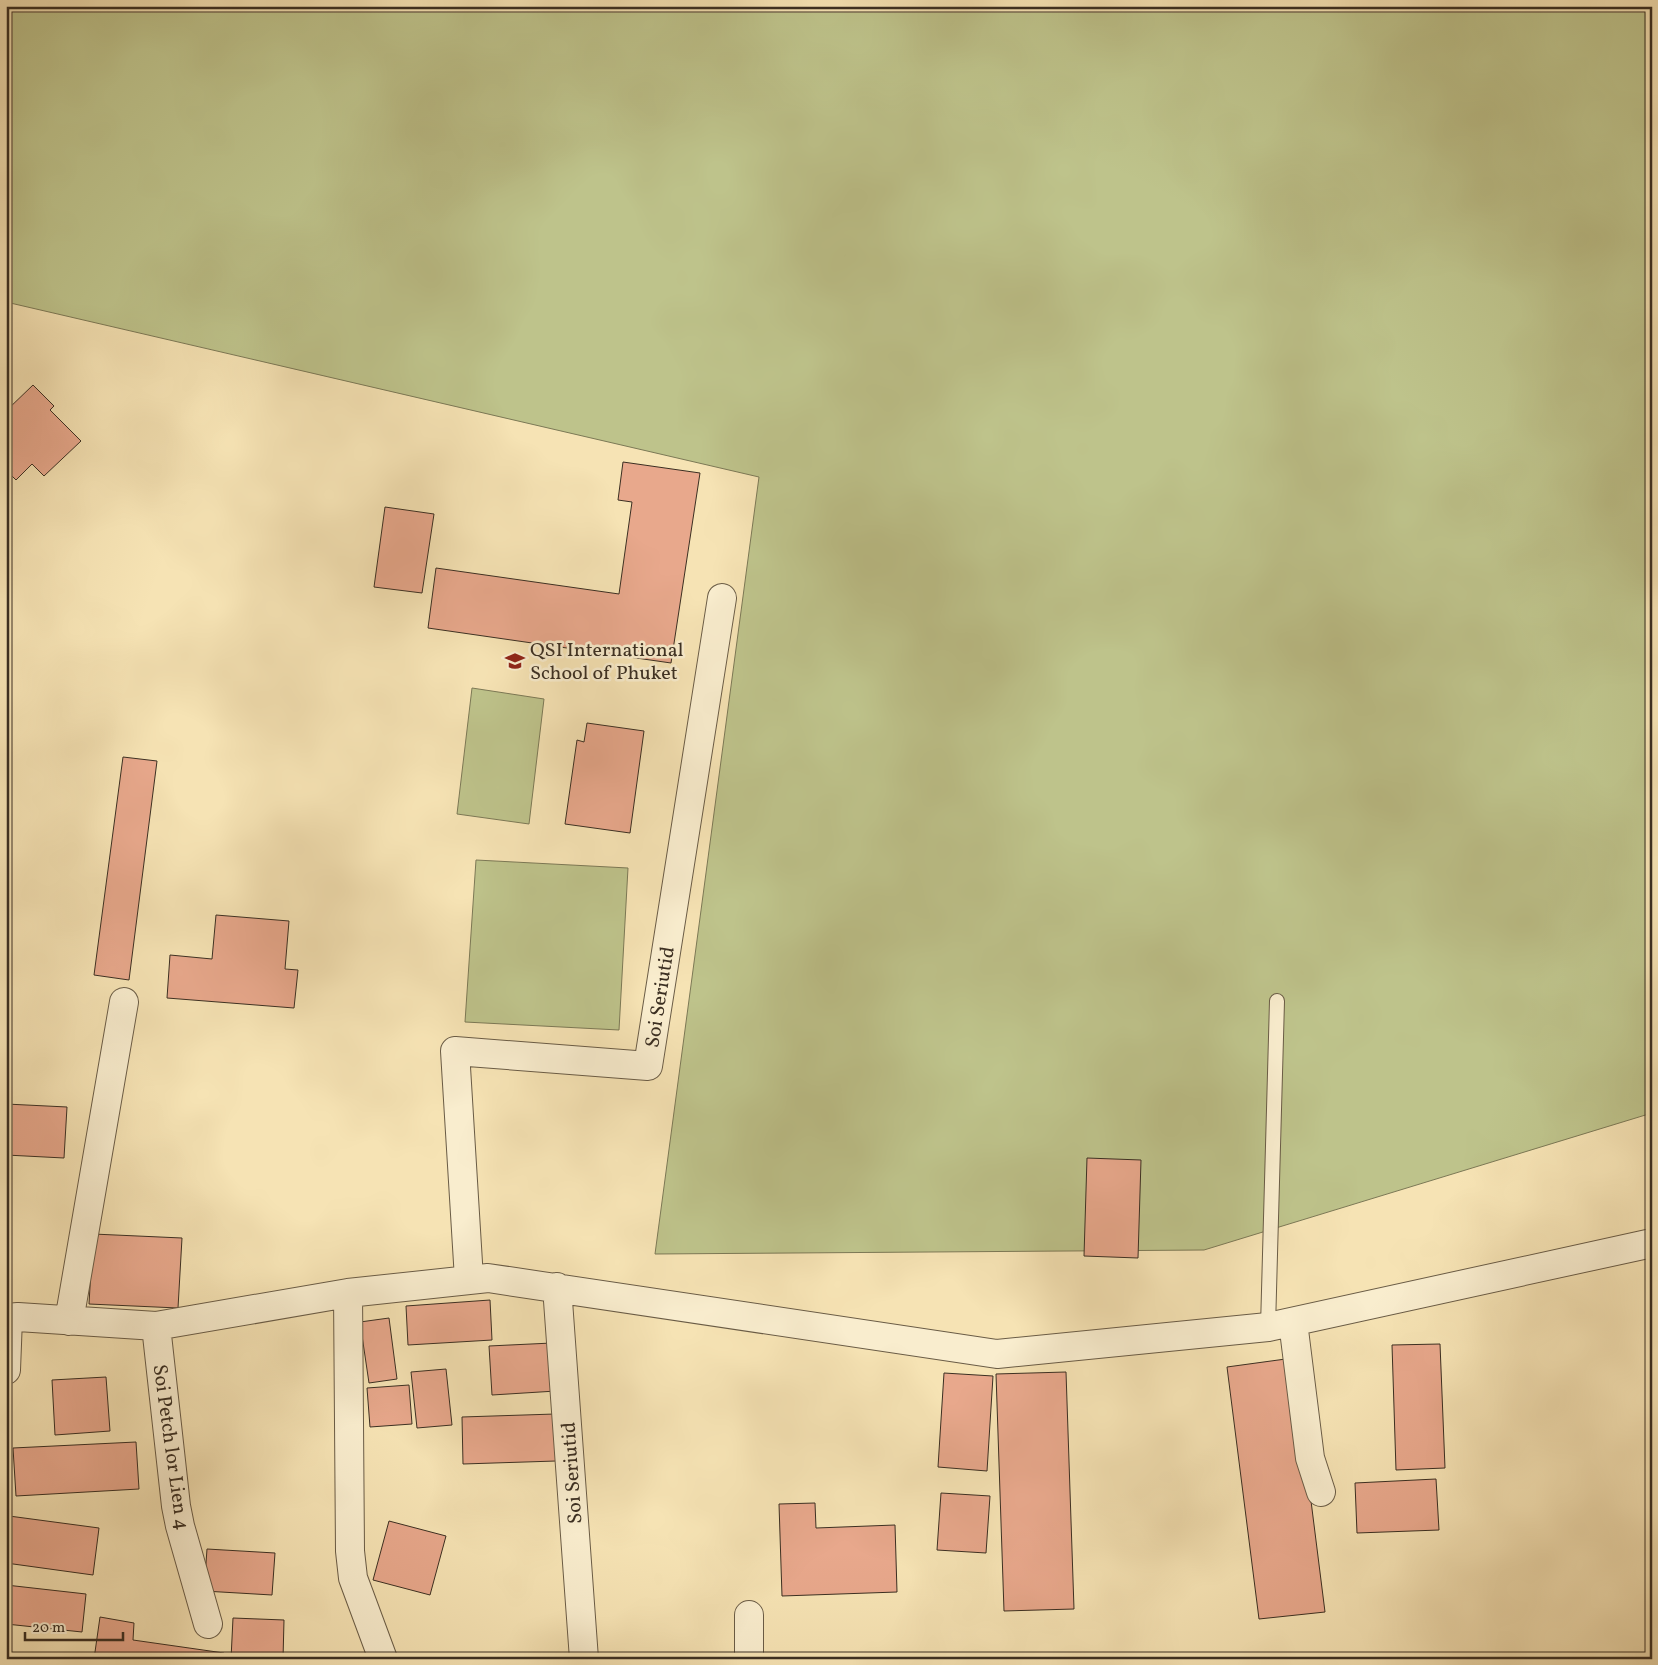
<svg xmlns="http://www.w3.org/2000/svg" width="1658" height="1665" font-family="Vollkorn,serif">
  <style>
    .green { fill: #bec38b; stroke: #7c7956 }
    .building { fill: #e8a88c; stroke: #3b2f22 }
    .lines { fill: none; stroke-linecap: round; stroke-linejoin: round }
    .lane-casing { stroke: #6a5c46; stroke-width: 16 }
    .street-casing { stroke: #6a5c46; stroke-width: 30 }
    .lane { stroke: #f9edce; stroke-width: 14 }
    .street { stroke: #f9edce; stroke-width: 28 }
    .labels { text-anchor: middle; stroke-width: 5; stroke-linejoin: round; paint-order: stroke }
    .poi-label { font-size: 20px; fill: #3b2f22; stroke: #f9edce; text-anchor: start }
    .street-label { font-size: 20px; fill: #3b2f22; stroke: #f9edce }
  </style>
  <rect width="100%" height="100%" fill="#f6e3b4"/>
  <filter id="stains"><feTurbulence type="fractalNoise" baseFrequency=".004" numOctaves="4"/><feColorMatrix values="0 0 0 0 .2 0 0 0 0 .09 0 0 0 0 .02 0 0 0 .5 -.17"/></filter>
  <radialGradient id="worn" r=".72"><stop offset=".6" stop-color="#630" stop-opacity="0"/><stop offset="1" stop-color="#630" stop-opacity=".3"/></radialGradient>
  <path class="green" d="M6 6H1652V1113L1204 1250 655 1254 759 477 6 302Z
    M472 688 544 699 529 824 457 814Z
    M476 860 628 868 619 1030 465 1022Z"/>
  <path class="building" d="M33 385 54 406 50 410 81 441 44 476 32 464 16 480 6 470V411Z
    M623 462 700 473 671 663 428 628 436 568 619 594 632 502 618 500Z
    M385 507 434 514 422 593 374 587Z
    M587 723 644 731 630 833 565 824 577 740 584 742Z
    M123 757 157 761 129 980 94 975Z
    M216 915 289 921 285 969 298 970 294 1008 167 998 170 955 212 959Z
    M6 1104 67 1107 64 1158 6 1155Z
    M1087 1158 1141 1160 1138 1258 1084 1256Z
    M93 1234 182 1238 178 1308 89 1304Z
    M490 1300 492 1340 408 1345 406 1306Z
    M389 1318 397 1379 369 1383 360 1322Z
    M552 1343 556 1391 492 1395 489 1346Z
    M1440 1344 1445 1468 1396 1470 1392 1345Z
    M1293 1358 1325 1612 1259 1619 1227 1367Z
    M446 1369 452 1425 417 1428 411 1372Z
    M1066 1372 1074 1609 1004 1611 996 1374Z
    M944 1373 993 1376 987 1471 938 1467Z
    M106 1377 110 1431 55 1435 52 1380Z
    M409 1385 412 1424 370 1427 367 1388Z
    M555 1414 556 1461 463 1464 462 1417Z
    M136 1442 139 1489 16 1496 13 1448Z
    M1436 1479 1439 1530 1357 1533 1355 1483Z
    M941 1493 990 1496 986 1553 937 1550Z
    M815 1503 816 1528 895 1525 897 1592 782 1596 779 1504Z
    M9 1516 99 1528 93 1575 6 1563V1538Z
    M389 1521 446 1536 430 1595 373 1580Z
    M207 1549 275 1553 272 1595 204 1591Z
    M6 1585 86 1594 82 1632 6 1624Z
    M100 1617 134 1623 133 1640 224 1653 223 1659H94Z
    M233 1618 284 1620 283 1659H231Z
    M565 1655 566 1659H516Z"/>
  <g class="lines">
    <defs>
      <path id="lane" d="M1268 1327 1277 1001"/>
      <path id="street" d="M469 1279 455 1051 648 1066 722 598
        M557 1287 584 1659
        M348 1293 350 1551 353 1578 383 1659
        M6 1318 18 1317 156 1326 348 1293 488 1278 997 1354 1268 1327 1652 1243
        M69 1321 124 1002
        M1293 1322 1310 1458 1321 1492
        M156 1326 176 1506 180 1526 208 1624
        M6 1370 8 1318
        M749 1615V1659"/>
    </defs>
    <use href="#lane" class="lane-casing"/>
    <use href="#street" class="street-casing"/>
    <use href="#lane" class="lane"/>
    <use href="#street" class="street"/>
  </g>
  <defs>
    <symbol id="school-bare" viewBox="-9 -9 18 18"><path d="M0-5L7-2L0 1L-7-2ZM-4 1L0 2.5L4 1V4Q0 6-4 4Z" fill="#8f2418" stroke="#f9edce" stroke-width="2.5" paint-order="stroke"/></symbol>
  </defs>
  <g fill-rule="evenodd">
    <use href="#school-bare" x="501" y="647" width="28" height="28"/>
  </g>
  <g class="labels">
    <g class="poi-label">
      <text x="530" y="656">QSI International<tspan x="530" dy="23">School of Phuket</tspan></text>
    </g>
    <g class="street-label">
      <text transform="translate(659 997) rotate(-81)" y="7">Soi Seriutid</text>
      <text transform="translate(172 1447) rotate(82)" y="7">Soi Petch lor Lien 4</text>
      <text transform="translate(571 1473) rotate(-94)" y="7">Soi Seriutid</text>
    </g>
  </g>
  <rect width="1658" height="1665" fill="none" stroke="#f6e3b4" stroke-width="25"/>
  <rect x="8" y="8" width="1643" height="1650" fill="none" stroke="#3b2f22" stroke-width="2.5"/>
  <rect x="12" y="12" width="1633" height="1640" fill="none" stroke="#3b2f22"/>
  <path d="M25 1632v8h98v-8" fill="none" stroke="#3b2f22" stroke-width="2.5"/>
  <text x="32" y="1632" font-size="15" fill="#3b2f22" stroke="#f9edce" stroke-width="4" paint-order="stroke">20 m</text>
  <rect width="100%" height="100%" filter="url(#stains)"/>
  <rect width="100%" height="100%" fill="url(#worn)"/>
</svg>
